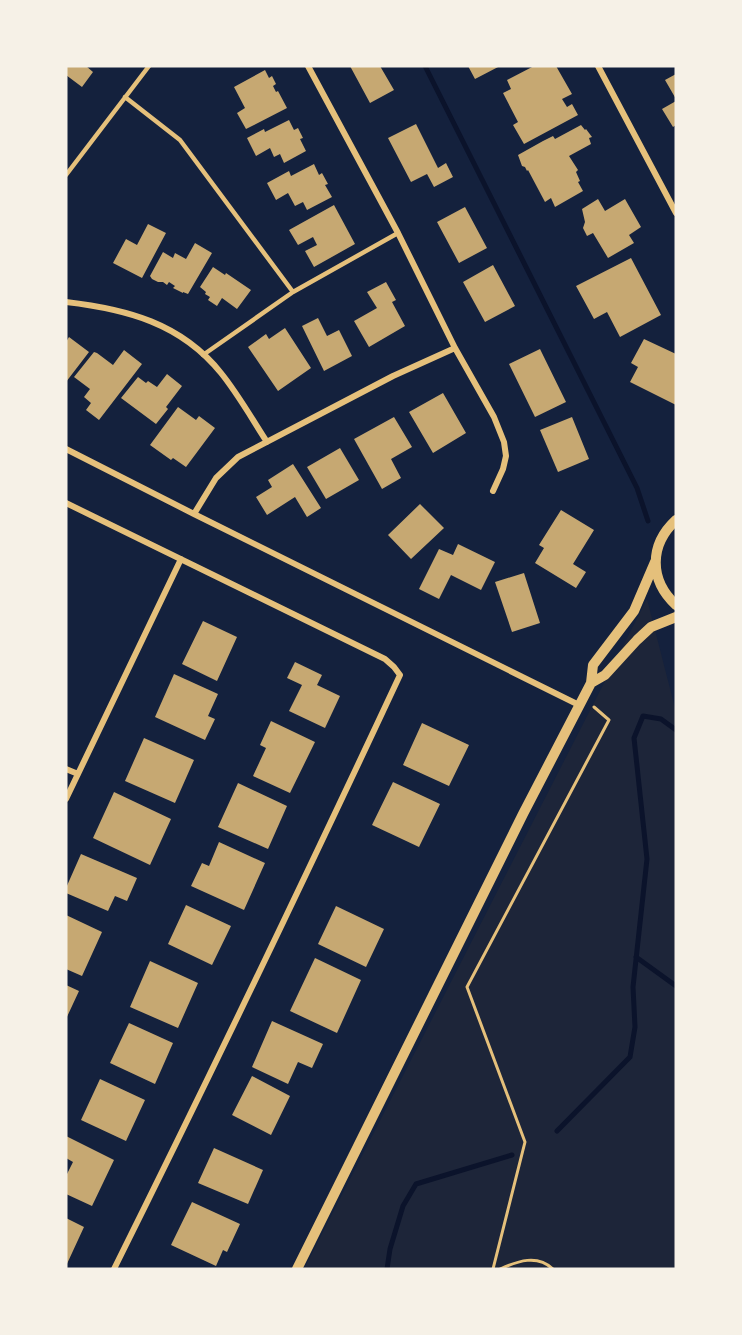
<svg xmlns="http://www.w3.org/2000/svg" width="742" height="1335" font-family="'Fira Sans',sans-serif">
  <style>
    .green { fill: #1d2539 }
    .lines { fill: none; stroke-linecap: round; stroke-linejoin: round }
    .stream { stroke: #0b132b; stroke-width: 5 }
    .building { fill: #c6a872 }
    .path { stroke: #e5c07b; stroke-width: 3 }
    .service { stroke: #e5c07b; stroke-width: 4.5 }
    .minor { stroke: #e5c07b; stroke-width: 6 }
    .tertiary { stroke: #e5c07b; stroke-width: 10 }
  </style>
  <rect width="100%" height="100%" fill="#14213d"/>
  <path class="green" d="M647 599 676 712V1269H304Z"/>
  <g class="lines">
    <path class="stream" d="M425 66 637 488 648 521
      M636 957 676 986
      M557 1131 630 1057 635 1027 633 987 647 859 634 738 643 716 661 719 676 730
      M387 1269 390 1249 403 1206 416 1184 512 1155"/>
  </g>
  <path class="building" d="M66 66H86L93 72 82 87 66 75Z
    M350 66H380L394 90 370 103Z
    M468 66H500L475 79Z
    M534 66H556L572 94 562 99 567 107 572 104 578 115 524 144 513 125 518 122 503 93 511 89 507 80Z
    M265 70 269 78 272 76 276 84 273 86 276 92 278 91 287 108 246 129 237 113 245 108 234 87Z
    M676 74V99L665 80Z
    M676 101V125L673 127 662 109Z
    M289 120 294 130 298 128 303 138 300 139 306 151 284 163 280 154 274 157 270 148 256 156 247 138 264 129 265 132Z
    M416 124 438 168 446 163 453 177 434 187 427 174 411 182 388 138Z
    M581 125 585 130 586 129 592 137 589 138 591 144 569 156 578 170 576 172 580 181 578 182 583 191 555 207 551 198 545 202 528 170 527 171 525 167 522 166 518 155 543 141 553 136 555 139Z
    M314 164 319 175 322 173 328 184 325 185 332 197 307 210 303 202 295 206 288 193 276 200 267 183 289 171 291 176Z
    M598 199 605 211 625 199 641 227 629 235 634 243 608 258 593 233 587 236 583 228 585 222 582 209Z
    M334 205 355 244 314 267 305 251 317 245 313 237 298 245 289 230Z
    M465 207 487 248 459 263 437 222Z
    M148 224 166 233 142 278 113 263 126 239 137 245Z
    M195 243 212 253 188 294 183 292V293L173 288 175 286 169 282 167 285 163 282H158L152 279 150 276 163 252 173 258 175 253 186 259Z
    M631 258 661 315 620 337 607 312 594 319 576 286Z
    M493 265 515 306 485 322 463 282Z
    M213 267 225 275 226 273 251 290 237 309 222 298 217 306 208 300 210 297 205 294 206 292 200 287Z
    M386 282 396 300 392 302 405 326 369 347 354 321 377 308 367 292Z
    M318 318 327 336 339 330 352 356 324 371 302 326Z
    M285 328 311 368 278 391 248 347 266 334 269 339Z
    M69 337 89 352 66 382V342Z
    M644 339 676 354V405L630 382 638 367 631 363Z
    M540 349 566 402 535 417 509 364Z
    M124 350 142 364 99 420 86 410 91 403 84 397 90 389 74 377 94 352 97 353 113 365Z
    M167 374 182 386 166 407 168 409 156 424 121 398 138 377 146 383 148 381 157 387Z
    M443 393 466 433 433 453 409 412Z
    M178 407 196 420 199 416 215 428 186 467 173 458 171 460 150 445Z
    M394 417 412 447 391 459 401 478 382 489 354 439Z
    M572 417 589 459 558 472 540 430Z
    M340 448 359 480 326 499 307 467Z
    M293 464 321 508 307 517 295 497 267 515 256 497 272 487 268 480Z
    M420 504 444 528 411 559 388 535Z
    M561 510 594 530 573 564 586 572 576 588 535 563 544 548 539 545Z
    M458 544 495 562 481 590 451 575 439 599 419 589 439 549 453 555Z
    M524 573 540 623 512 632 495 582Z
    M203 621 237 637 217 681 182 664Z
    M295 662 322 675 317 685 340 696 325 728 289 711 302 685 287 678Z
    M174 674 218 694 208 716 215 719 205 740 155 717Z
    M271 721 315 742 290 793 253 776 266 748 260 745Z
    M422 723 469 745 449 786 403 765Z
    M144 738 194 760 175 803 125 781Z
    M393 782 440 804 419 847 372 825Z
    M238 783 287 806 268 849 218 827Z
    M114 792 171 819 150 865 93 838Z
    M219 842 265 863 244 910 191 886 202 863 209 866Z
    M81 854 137 878 127 901 115 896 108 911 66 893V888Z
    M186 905 231 926 212 965 168 944Z
    M336 906 384 929 366 967 318 944Z
    M66 915 102 932 82 976 66 969Z
    M315 958 361 980 337 1033 290 1011Z
    M150 961 198 983 178 1028 130 1007Z
    M66 985 79 991 66 1019Z
    M272 1021 323 1044 312 1068 298 1062 288 1084 252 1067Z
    M129 1023 173 1043 155 1084 110 1063Z
    M252 1076 290 1096 271 1135 232 1115Z
    M100 1079 145 1100 126 1141 81 1120Z
    M66 1136 114 1160 92 1206 66 1194V1176L73 1162 66 1158Z
    M214 1148 263 1170 248 1204 198 1183Z
    M192 1202 240 1224 227 1252 223 1250 216 1266 171 1245Z
    M66 1218 84 1227 66 1266Z"/>
  <g class="lines">
    <path class="path" d="M493 1269 525 1142 467 987 609 720 594 707
      M500 1269C518 1261 537 1254 553 1269"/>
    <path class="service" d="M125 97 180 140 293 292
      M66 175 149 66
      M203 355 293 292 398 233"/>
    <path class="minor" d="M308 66 398 233 455 348 494 417 504 442 506 456 503 469 493 491
      M598 66 676 213
      M66 302C126 309 181 323 221 373 238 394 252 419 267 442
      M66 449 194 514 579 705
      M66 503 385 659 394 667 400 675C307 874 212 1072 114 1269
      M194 514 216 478 238 457 393 376 455 348
      M66 769 78 774
      M66 799 181 559"/>
    <path class="tertiary" d="M676 520C649 545 649 580 676 605
      M591 683 605 675 637 640 651 627 676 617
      M297 1269 523 814 591 683 593 665 634 611 655 562"/>
  </g>
  <rect width="742" height="1335" fill="none" stroke="#f6f1e7" stroke-width="135"/>
</svg>
